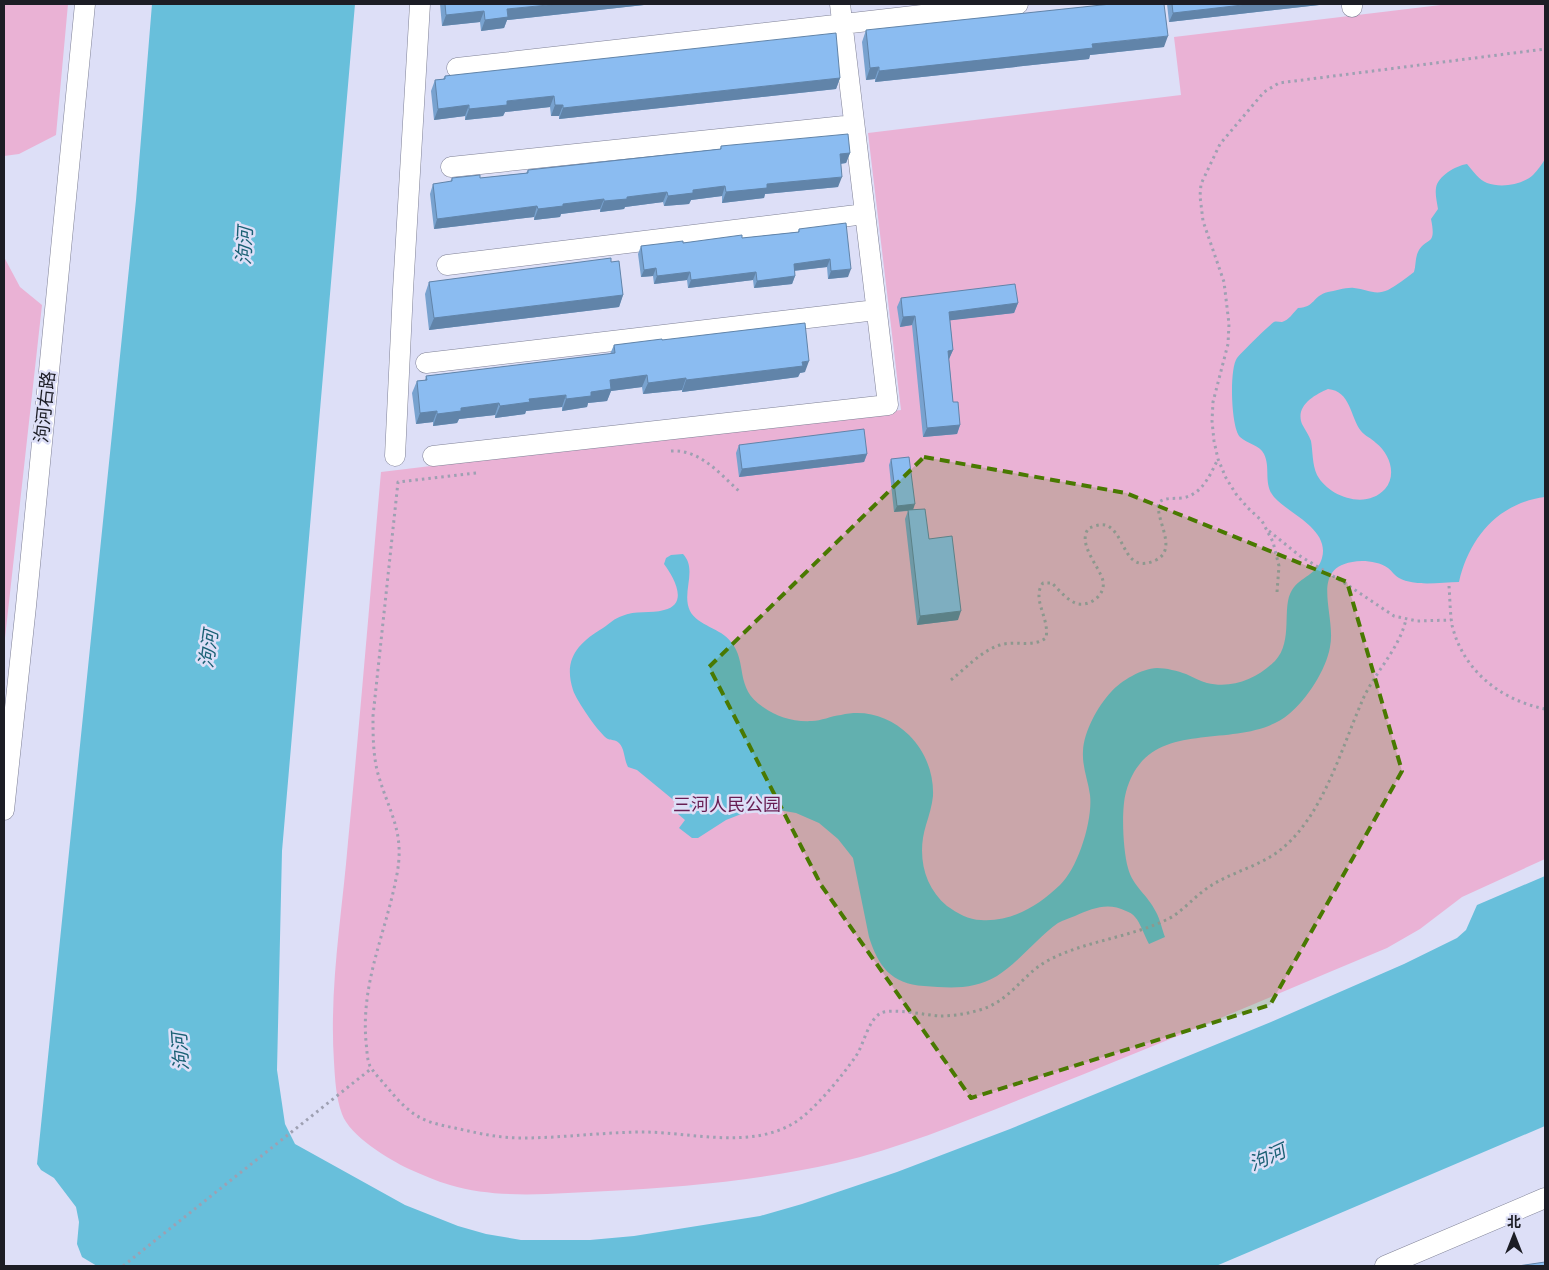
<svg xmlns="http://www.w3.org/2000/svg" width="1549" height="1270" font-family="'Fira Sans','Noto Sans SC',sans-serif">
  <style>
    .green { fill: #eab2d5 }
    .water { fill: #68bfdb; fill-rule: evenodd }
    .lines { fill: none; stroke-linecap: round; stroke-linejoin: round }
    .minor-casing { stroke: #7f8196; stroke-width: 21 }
    .path { stroke: #9ea0b2; stroke-width: 3; stroke-dasharray: 2.5 4; stroke-linecap: butt }
    .minor { stroke: #fff; stroke-width: 20 }
    .wall { fill: #78a2cf }
    .shaded-wall { fill: #6184a9 }
    .building { fill: #8bbcf1; stroke: #6184a9 }
    .marked { fill: #497901; fill-opacity: 0.2; stroke: #497901; stroke-width: 4; stroke-dasharray: 10 6; stroke-linejoin: round }
    .labels { text-anchor: middle; stroke-width: 5; stroke-linejoin: round; paint-order: stroke }
    .street-label { font-size: 18px; fill: #1c1d25; stroke: #dddff7 }
    .park-label { font-size: 18px; fill: #671d52; stroke: #dddff7 }
    .water-label { font-size: 19px; font-style: italic; fill: #1a6074; stroke: #dddff7 }
  </style>
  <rect width="100%" height="100%" fill="#dddff7"/>
  <path class="green" d="M4 4H68L56 135 19 154 4 156Z
    M1449 4H1545V859L1462 897 1420 929 1387 948C1270 997 1154 1047 1036 1093 970 1119 905 1147 836 1163 762 1180 684 1187 608 1191 557 1193 500 1200 450 1185 436 1181 423 1175 409 1169 388 1159 350 1136 342 1114 336 1098 335 1079 334 1062 329 988 342 915 348 842 360 719 370 596 381 472L901 410 868 133 1181 95 1174 37Z
    M4 257 20 287 42 305 4 647Z"/>
  <path class="water" d="M152 4H355L282 851 277 1070 285 1124 295 1144 405 1205 458 1226 486 1234 521 1240H590L634 1236 760 1216 802 1204 897 1172 1010 1129 1271 1022 1404 964 1457 938 1466 930 1477 905 1545 876V1126L1216 1266H97L82 1257 77 1244 79 1222 76 1207 54 1178 41 1170 37 1164 136 200Z
    M1545 159V497C1498 503 1469 538 1459 582 1441 582 1416 587 1399 578 1395 576 1392 571 1388 568 1381 563 1371 561 1362 561 1305 563 1337 613 1330 647 1326 670 1307 699 1289 714 1240 755 1148 711 1126 792 1121 810 1123 850 1128 868 1133 887 1148 895 1156 912 1160 919 1162 929 1165 937L1149 944C1145 937 1140 922 1135 917 1133 914 1129 912 1126 911 1108 902 1093 908 1075 916 1070 918 1063 920 1058 923 1037 938 1018 963 997 976 974 990 950 988 924 986 891 984 878 966 869 937L853 858 838 839 819 823 796 813 773 809H761L749 811 726 820 698 838H692L679 828 685 820 678 814 682 807 637 770 628 767C624 760 625 749 619 743 615 739 612 741 608 739 600 735 576 700 573 690 563 659 578 643 603 628 609 624 615 618 622 616 635 610 651 614 664 610 690 604 673 576 664 564L666 558 671 555 683 554C698 570 681 592 690 611 698 626 721 628 731 642 748 662 734 688 763 707 777 717 793 722 812 721 821 721 831 716 841 715 866 709 890 717 909 735 925 751 934 773 933 796 932 806 929 815 926 825 917 854 923 886 947 906 957 913 969 920 981 920 1012 922 1038 906 1060 885 1078 868 1093 820 1090 795 1088 780 1082 767 1083 751 1084 731 1098 706 1111 692 1122 680 1141 669 1157 668 1166 668 1178 671 1186 674 1193 677 1200 681 1207 683 1232 689 1257 679 1275 661 1294 641 1281 607 1292 590 1300 577 1318 574 1322 558 1330 529 1289 514 1274 497 1263 484 1271 468 1264 454 1260 445 1247 444 1240 437 1231 428 1229 369 1237 358 1240 354 1271 323 1274 322 1276 321 1279 322 1282 322 1289 320 1293 313 1298 308 1316 307 1312 296 1328 292 1335 291 1347 287 1354 288 1367 289 1375 296 1388 290 1397 285 1406 278 1414 272 1416 266 1415 258 1418 252 1426 236 1437 248 1431 219L1438 209C1437 202 1435 195 1436 188 1438 176 1455 166 1467 164 1473 171 1479 180 1487 183 1501 188 1522 185 1533 175 1538 170 1542 164 1545 159ZM1328 389C1351 391 1350 417 1361 431 1365 436 1371 438 1376 443 1390 454 1397 475 1385 489 1366 510 1329 497 1317 475 1312 464 1313 452 1311 441 1309 435 1305 430 1302 424 1295 406 1314 395 1328 389Z"/>
  <g class="lines">
    <defs>
      <path id="minor" d="M1352 4V7
        M457 68 1018 4
        M451 167 854 125
        M447 265 865 214
        M426 363 876 310
        M395 456 403 290 420 4
        M433 456 888 405 840 4
        M4 810 26 606 85 4
        M1385 1266 1545 1198"/>
    </defs>
    <use href="#minor" class="minor-casing"/>
    <path class="path" d="M671 451C700 449 720 474 740 492
      M476 473 398 482 373 716C373 736 373 755 378 774 390 815 406 833 396 879 385 935 361 982 366 1042 367 1050 367 1060 370 1066 374 1073 381 1080 386 1086 393 1094 400 1103 409 1110 421 1121 439 1125 455 1128 477 1133 498 1138 521 1138 563 1138 604 1132 646 1132 693 1133 751 1149 794 1123 815 1110 842 1076 856 1056 864 1044 868 1020 881 1013 892 1008 926 1015 939 1016 955 1016 973 1013 988 1007 1013 996 1025 973 1047 961 1084 941 1128 938 1166 920 1182 913 1195 895 1212 885 1233 872 1259 866 1279 851 1323 817 1341 749 1363 699 1375 672 1400 648 1406 619
      M1269 531 1300 556 1343 582 1394 616 1417 621 1451 620
      M1449 586C1450 599 1450 613 1452 625 1463 671 1501 700 1545 709
      M1277 592 1279 566 1273 542 1262 521 1248 508 1236 494 1226 478 1218 459 1214 441 1212 421 1213 402 1228 344 1229 324 1224 282 1203 221 1200 196 1201 184 1220 144 1264 92 1279 83 1545 49
      M951 680C966 668 981 651 1000 645 1015 640 1032 648 1046 638 1050 618 1031 599 1043 583H1052C1058 589 1066 599 1075 603 1088 608 1106 596 1103 581 1100 567 1076 543 1089 528 1095 526 1102 523 1108 526 1127 537 1124 575 1156 560 1179 549 1154 518 1159 502 1167 497 1173 499 1182 498 1202 495 1210 475 1218 459
      M123 1266 372 1068"/>
    <use href="#minor" class="minor"/>
  </g>
  <path class="wall" d="M440 4H653L507 20 504 28 481 31 480 22 442 26Z
    M1167 4H1328L1169 22Z
    M866 30 1164 47 1090 55 1089 59 875 82V79L866 80 862 42Z
    M445 76 840 78 836 89 559 119V116H551L550 107 505 112 503 116 465 120V116L434 120 431 91 435 80 443 79Z
    M721 146 850 153 846 163 841 164 838 187 765 194 764 198 722 203V196L691 200 689 204 664 206 663 202 625 207 624 209 600 212V209L561 214 560 217 534 220V217L434 229 430 194 433 184 450 182 452 178H480L526 173 528 170 720 149Z
    M799 229 848 277 828 279 827 267 794 271 795 276 792 284 754 288 753 280 688 288 687 280 654 284 653 276 641 277 638 254 641 246 742 238 798 232Z
    M611 262 623 295 619 307 429 330 425 294 429 282Z
    M901 298 1018 303 1014 313 950 320 953 350 949 359 953 402 960 425 957 434 923 437 912 325 900 327 897 307Z
    M662 340 805 372 800 373 798 377 682 392V390L643 394 642 387 611 391 607 401 588 403 587 407 562 411V407L526 411 525 414 495 418V415L459 419 457 423 433 426V422L416 424 412 393 417 381 425 380 426 376 610 354 614 345Z
    M739 445 867 454 864 462 739 477 736 453Z
    M891 459 913 510 929 539 958 620 917 625 905 519 908 511 894 512 889 465Z"/>
  <path class="shaded-wall" d="M558 4H653L507 20 504 28 481 31 485 20 507 9Z
    M1251 4H1328L1169 22 1173 13Z
    M484 11 480 22 442 26 446 15Z
    M1168 36 1164 47 1090 55 1089 59 875 82 879 71 1092 44Z
    M879 67 875 79 866 80 870 68Z
    M840 78 836 89 559 119 563 108Z
    M554 96 550 107 505 112 503 116 465 120 469 109 507 101Z
    M469 105 465 116 434 120 438 109Z
    M555 105H563L559 116H551Z
    M850 153 846 163 836 164 840 154Z
    M842 177 838 187 765 194 764 198 722 203 726 192 767 184Z
    M725 186 722 196 691 200 689 204 664 206 668 196 693 190Z
    M667 192 663 202 625 207 624 209 600 212 604 201 627 197Z
    M604 199 600 209 561 214 560 217 534 220 538 209 563 204Z
    M537 206 534 217 434 229 437 219Z
    M830 259 827 267 791 271 794 264Z
    M656 268 653 276 641 277 644 270Z
    M851 269 848 277 828 279 831 271Z
    M690 272 687 280 654 284 657 276Z
    M756 272 753 280 688 288 691 280Z
    M795 276 792 284 754 288 757 281Z
    M623 295 619 307 429 330 434 318Z
    M1018 303 1014 313 945 321 949 312Z
    M915 316 912 325 900 327 903 317Z
    M953 350 949 359 945 360 948 351Z
    M809 361 805 372 800 373 798 377 682 392 686 380Z
    M647 375 642 387 611 391 607 401 588 403 587 407 562 411 566 399 610 380Z
    M686 378 682 390 643 394 648 383Z
    M566 395 562 407 526 411 525 414 495 418 500 406 529 399Z
    M499 403 495 415 459 419 457 423 433 426 437 414 461 408Z
    M437 411 433 422 416 424 420 413Z
    M960 425 957 434 923 437 927 428Z
    M867 454 864 462 739 477 742 469Z
    M915 504 913 510 894 512 897 506Z
    M961 611 958 620 917 625 920 616Z"/>
  <path class="building" d="M445 4H558L507 9 508 17 485 20 484 11 446 15Z
    M1111 4H1164L1168 36 1092 44 1093 48 879 71V67L870 68 866 30Z
    M1172 4H1251L1173 13Z
    M836 33 840 78 563 108V105H555L554 96 507 101V105L469 109V105L438 109 435 80 445 79V76Z
    M848 134 850 153 840 154 842 177 767 184V188L726 192 725 186 693 190V193L668 196 667 192 627 197V199L604 201V199L563 204V206L538 209 537 206 437 219 433 184 452 181V178L480 175V178L528 173V170L721 149V146Z
    M846 223 851 269 831 271 830 259 794 264 795 276 757 281 756 272 691 280 690 272 657 276 656 268 644 270 641 246 683 241V243L742 235V238L799 232V229Z
    M611 258V262L619 261 623 295 434 318 429 282Z
    M1015 284 1018 303 949 312 953 350 948 351 953 402H958L960 425 927 428 915 316 903 317 901 298Z
    M805 323 809 361 802 362 803 366 686 380V378L648 383 647 375 610 380 611 389 591 392V396L566 399V395L529 399 530 402 500 406 499 403 461 408V411L437 414V411L420 413 417 381 427 380 426 376 615 353 614 345 662 339V340Z
    M864 429 867 454 742 469 739 445Z
    M909 457 915 504 897 506 891 459Z
    M925 509 929 539 952 536 961 611 920 616 908 510Z
    M1545 1262V1266H1518Z"/>
  <path class="marked" d="M924 457 1126 493 1347 582 1402 771 1270 1005 971 1098 821 885 709 667Z"/>
  <g class="labels">
    <g class="street-label">
      <text transform="translate(45 407) rotate(-84)" y="6">泃河右路</text>
    </g>
    <g class="park-label">
      <text x="727" y="811">三河人民公园</text>
    </g>
    <g class="water-label">
      <text transform="translate(244 246) rotate(-87)" y="7">泃河</text>
      <text transform="translate(208 649) rotate(-82)" y="7">泃河</text>
      <text transform="translate(180 1052) rotate(-94)" y="7">泃河</text>
      <text transform="translate(1267 1157) rotate(-24)" y="7">泃河</text>
    </g>
  </g>
  <rect width="1549" height="1270" fill="none" stroke="#1c1d25" stroke-width="10"/>
  <g transform="translate(1514 1235)" stroke="#dddff7" stroke-width="4" paint-order="stroke">
  <path d="M0-4L9 19L0 12L-9 19Z" fill="#1c1d25"/>
  <text y="-8" font-size="14" font-weight="bold" text-anchor="middle" fill="#1c1d25">北</text>
  </g>
</svg>
